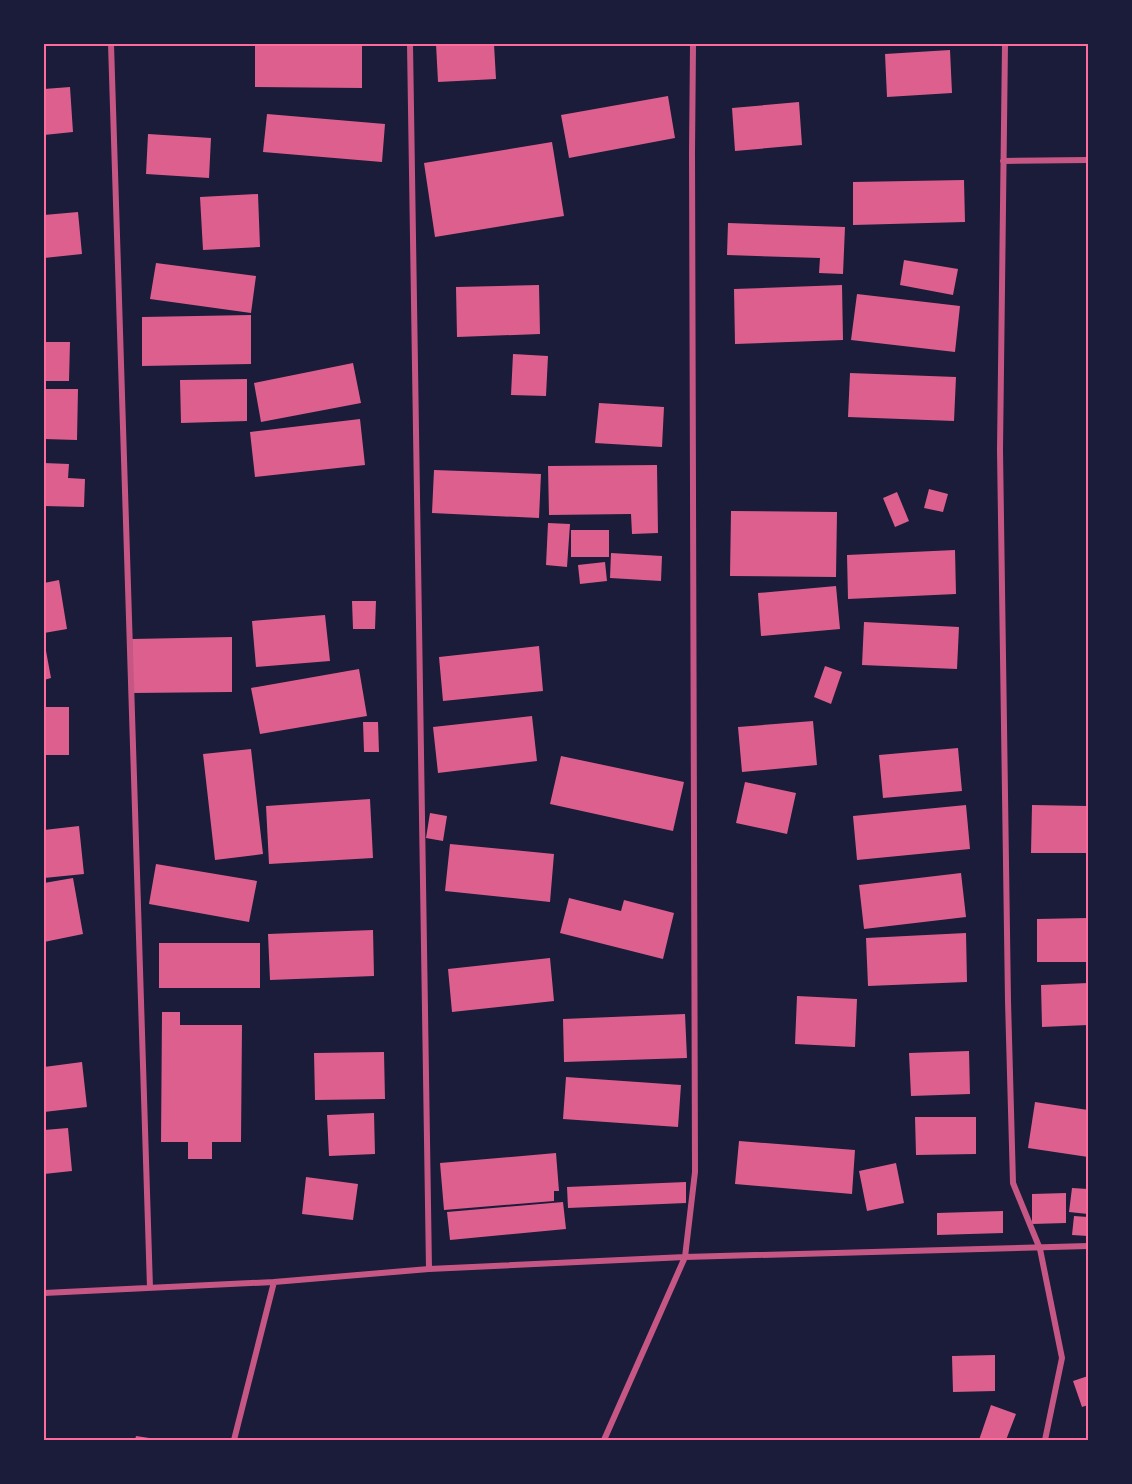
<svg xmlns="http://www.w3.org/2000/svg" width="1132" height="1484" font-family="'DM Sans',sans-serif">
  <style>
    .building { fill: #dd5f8e }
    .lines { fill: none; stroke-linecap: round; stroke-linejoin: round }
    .minor { stroke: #c65784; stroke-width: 6 }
    .neatline { fill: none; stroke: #ff6b9d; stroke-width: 2 }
  </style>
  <rect width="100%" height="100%" fill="#1b1b3a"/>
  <path class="building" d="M255 44 362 45V88L255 87Z
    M436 44H494L496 79 438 82Z
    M950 50 952 93 887 97 885 54Z
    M70 87 73 132 44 135V89Z
    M668 96 675 138 569 158 561 115Z
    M799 102 802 145 735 151 732 108Z
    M267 114 385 124 382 162 263 152Z
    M148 134 211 138 209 178 146 174Z
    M552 142 564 216 435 237 424 163Z
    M964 180 965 222 853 225V182Z
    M258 194 260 247 203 250 200 197Z
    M78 212 82 254 44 258V215Z
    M728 223 845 227 843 274 819 273 820 258 727 255Z
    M904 260 958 269 953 295 900 285Z
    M156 263 256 276 251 313 150 299Z
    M539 285 540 334 457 337 456 287Z
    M842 285 843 340 735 344 734 289Z
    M857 294 960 306 955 352 851 340Z
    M251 315V364L142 366V317Z
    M44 342H70L69 381H44Z
    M513 354 548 356 546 396 511 395Z
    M353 363 361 403 261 422 254 383Z
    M850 373 956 377 954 421 848 417Z
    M247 379V421L181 423 180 380Z
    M44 389H78L77 440 44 439Z
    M599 403 664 407 662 447 595 443Z
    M360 419 365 465 255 477 250 432Z
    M44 463 69 464 68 478 85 479 84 507 44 506Z
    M657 465 658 533 632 534 631 514 549 515 548 466Z
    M434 470 541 474 539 518 432 513Z
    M929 489 948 494 943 512 924 508Z
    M897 492 909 521 895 527 883 498Z
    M731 511 837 512 836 577 730 576Z
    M548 523 570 524 567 567 546 565Z
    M571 530H609V557H571Z
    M955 550 956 594 848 599 847 555Z
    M611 553 662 556 661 581 610 578Z
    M605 562 607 581 580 584 578 565Z
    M59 580 67 629 44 633V583Z
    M836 586 840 629 761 636 758 593Z
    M352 601H376L375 629H353Z
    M325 615 330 661 256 667 252 621Z
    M864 622 959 627 957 669 862 665Z
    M232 637V692L133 693 132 639Z
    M44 640 51 678 44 680Z
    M539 646 543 691 443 701 439 657Z
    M825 666 842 672 831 704 814 697Z
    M359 669 367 716 260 734 251 688Z
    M44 707H69V755H44Z
    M532 716 537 761 438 773 433 727Z
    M813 721 817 765 742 772 738 727Z
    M363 722H378L379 752H364Z
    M958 748 962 791 883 798 879 755Z
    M251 749 263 854 215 860 203 754Z
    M561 756 684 782 673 831 550 804Z
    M745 782 796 793 787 834 736 823Z
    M370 799 373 858 269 864 266 806Z
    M966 805 970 849 857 860 853 816Z
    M1032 805 1088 806V853H1031Z
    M430 813 447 816 443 841 426 838Z
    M79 826 84 874 44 878V830Z
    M450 844 554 854 550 902 445 891Z
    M156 864 257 881 249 922 149 904Z
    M961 873 966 917 864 929 859 885Z
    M73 878 83 934 44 942V883Z
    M569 898 621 911 624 900 674 913 663 959 560 933Z
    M1088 918V962H1037V919Z
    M373 930 374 976 270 980 268 934Z
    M966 933 967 982 868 986 866 938Z
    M159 943H260V988H159Z
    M550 958 554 1001 452 1012 448 969Z
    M1088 983V1025L1042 1027 1041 985Z
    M797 996 857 999 855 1047 795 1044Z
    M162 1012H180V1025H242L241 1142H212V1159H188V1142H161Z
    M685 1014 687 1058 564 1062 563 1019Z
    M969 1051 970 1094 911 1096 909 1053Z
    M384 1052 385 1099 315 1100 314 1053Z
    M82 1062 87 1107 44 1112V1067Z
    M566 1077 681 1085 678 1127 563 1119Z
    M1035 1102 1088 1110V1157L1028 1148Z
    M374 1113 375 1154 329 1156 327 1115Z
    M915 1117H976V1154L916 1155Z
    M68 1128 72 1171 44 1174V1130Z
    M739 1141 855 1150 852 1194 735 1184Z
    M556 1153 559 1191H554V1201L444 1210 440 1163Z
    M896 1163 904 1203 867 1211 859 1171Z
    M306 1177 358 1184 353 1220 302 1214Z
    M686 1182V1203L568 1208 567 1187Z
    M1072 1188 1088 1189V1214L1069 1212Z
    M1066 1193V1223L1032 1224V1194Z
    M563 1202 566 1229 450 1240 447 1212Z
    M1003 1211V1233L937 1235V1213Z
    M1074 1216 1088 1217V1236L1072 1235Z
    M995 1355V1391L953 1392 952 1356Z
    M1088 1376V1405L1082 1407 1073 1381Z
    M991 1405 1016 1414 1006 1440H979Z
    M136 1436 156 1439 155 1440H135Z"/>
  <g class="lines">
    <path class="minor" d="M111 44 150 1288
      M410 44 429 1269
      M1005 44 1000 450 1008 1001 1013 1183 1040 1249 1062 1358 1045 1440
      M1003 161 1088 160
      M44 1293 274 1282 429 1269 685 1257 1088 1246
      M234 1440 274 1282
      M604 1440 685 1257 695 1172 692 152 693 44"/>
  </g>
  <rect width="1132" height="1484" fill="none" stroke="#1b1b3a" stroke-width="90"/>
  <rect x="45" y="45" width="1042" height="1394" class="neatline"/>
</svg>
